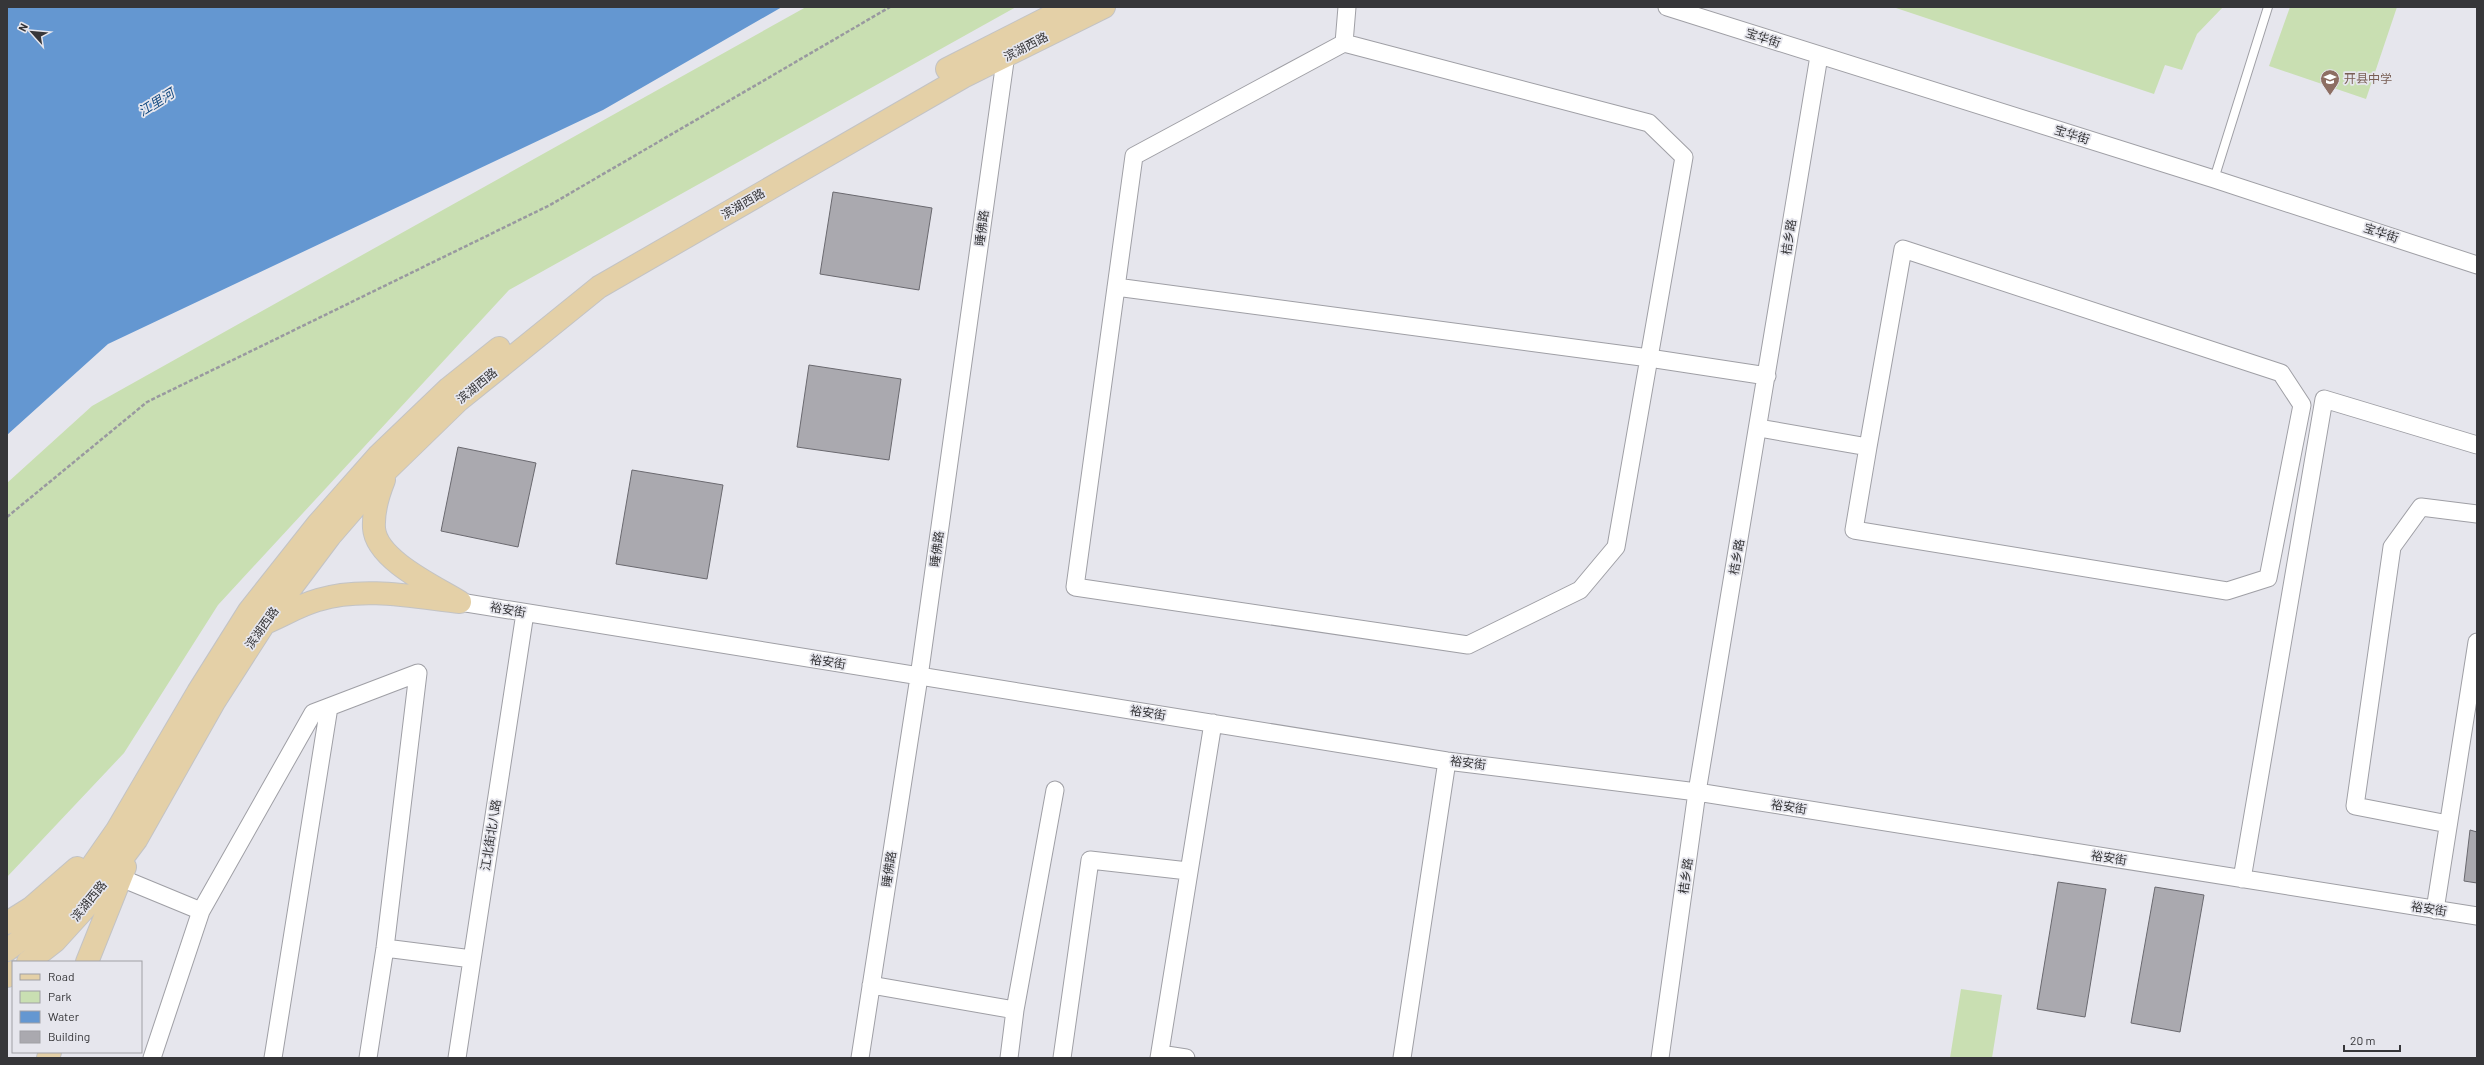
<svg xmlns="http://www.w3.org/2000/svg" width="2484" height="1065" font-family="Barlow,'Noto Sans SC',sans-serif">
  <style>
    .green { fill: #c9dfb2 }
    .water { fill: #6497d1 }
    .building { fill: #aaa9af; stroke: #6a696f }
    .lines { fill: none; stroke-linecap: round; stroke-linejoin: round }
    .service-casing { stroke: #9f9fa5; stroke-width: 10 }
    .minor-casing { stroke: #9f9fa5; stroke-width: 19 }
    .primary-casing { stroke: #c3c3c4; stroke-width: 24 }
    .path { stroke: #99999f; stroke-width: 2.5; stroke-dasharray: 4 2; stroke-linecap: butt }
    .service { stroke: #fff; stroke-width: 8 }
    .minor { stroke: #fff; stroke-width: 17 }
    .primary { stroke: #e4d0a7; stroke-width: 22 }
    .labels { text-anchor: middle; stroke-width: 3.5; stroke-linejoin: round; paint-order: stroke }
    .street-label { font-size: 12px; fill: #363639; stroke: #e6e6ed }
    .education-label { font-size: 12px; fill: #785e54; stroke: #e6e6ed; text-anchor: start }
    .water-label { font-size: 13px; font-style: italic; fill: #164c82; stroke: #e6e6ed }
  </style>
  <rect width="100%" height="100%" fill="#e6e6ed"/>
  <path class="green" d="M806 7H1016L509 290 218 605 124 753 7 877V483L92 406Z
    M1893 7H2223L2197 34 2182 70 2165 65 2154 94Z
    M2290 7H2397L2366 99 2269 66Z
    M1961 989 2002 995 1992 1058H1950Z"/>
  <path class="water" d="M7 7H782L603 110 108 344 7 435Z"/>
  <path class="building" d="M833 192 932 208 919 290 820 274Z
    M809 365 901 379 889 460 797 447Z
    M458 447 536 463 518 547 441 531Z
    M632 470 723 485 707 579 616 564Z
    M2470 830 2477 832V883L2464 881Z
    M2058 882 2106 889 2085 1017 2037 1009Z
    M2155 887 2204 895 2180 1032 2131 1023Z"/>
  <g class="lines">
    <defs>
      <path id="service" d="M2214 179 2268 7"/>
      <path id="minor" d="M1667 7 2214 179 2477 265
        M1344 43 1649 123 1684 157 1616 547 1580 590 1468 645 1075 587 1134 156Z
        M1344 43 1347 7
        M1116 287 1649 358 1767 376
        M1759 428 1868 447 1854 530 2227 591 2268 578 2302 405 2281 373 1903 249 1868 447
        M460 602 1447 761 1697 792 2477 916
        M2448 824 2355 806 2392 547 2421 507 2477 514
        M121 878 201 911
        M2242 879 2324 399 2477 445
        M2435 910 2477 642
        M385 948 472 959
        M871 985 1015 1010
        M1160 1054 1186 1058
        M152 1058 201 911 313 713 418 673 385 948 368 1058
        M273 1058 329 707
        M457 1058 525 613
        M860 1058 919 677 1007 47
        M1009 1058 1015 1010 1055 790
        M1062 1058 1090 860 1188 871
        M1159 1058 1213 723
        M1402 1058 1447 761
        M1660 1058 1697 792 1819 56"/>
      <path id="primary" d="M947 69 1069 7
        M265 623C282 616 300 605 318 600 363 586 415 597 460 602 436 587 376 560 374 528 373 511 378 495 384 480
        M7 923 31 908 77 868
        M7 950 38 927 78 886 117 830 198 692 249 611 317 525 378 456 449 388 499 348
        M28 962 55 941 85 908 136 840 214 702 264 624 330 536 388 469 458 401 599 287 963 77 1104 7
        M87 962 125 867
        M7 976 13 972
        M48 1058 50 1052"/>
    </defs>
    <use href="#service" class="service-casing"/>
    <use href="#minor" class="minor-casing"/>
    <use href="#primary" class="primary-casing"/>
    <path class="path" d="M7 517 147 402 550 205 890 7"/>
    <use href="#service" class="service"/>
    <use href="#minor" class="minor"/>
    <use href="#primary" class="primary"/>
  </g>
  <defs>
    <symbol id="school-pin" viewBox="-11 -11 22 30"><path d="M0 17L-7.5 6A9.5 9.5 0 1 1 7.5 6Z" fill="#8d6e63" stroke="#e6e6ed"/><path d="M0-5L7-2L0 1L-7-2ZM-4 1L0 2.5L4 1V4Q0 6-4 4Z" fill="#fff"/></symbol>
  </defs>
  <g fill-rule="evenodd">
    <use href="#school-pin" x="2319" y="68" width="22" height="30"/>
  </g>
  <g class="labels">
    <g class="street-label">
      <text transform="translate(1763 38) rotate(18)" y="4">宝华街</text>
      <text transform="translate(1026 47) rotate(-27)" y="4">滨湖西路</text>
      <text transform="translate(2072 135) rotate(17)" y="4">宝华街</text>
      <text transform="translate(743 204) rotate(-30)" y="4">滨湖西路</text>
      <text transform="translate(982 228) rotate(-82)" y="4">睡佛路</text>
      <text transform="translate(2381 233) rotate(18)" y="4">宝华街</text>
      <text transform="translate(1789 237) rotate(-81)" y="4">桔乡路</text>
      <text transform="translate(477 386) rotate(-39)" y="4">滨湖西路</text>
      <text transform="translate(937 549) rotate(-82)" y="4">睡佛路</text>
      <text transform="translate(1737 557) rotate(-80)" y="4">桔乡路</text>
      <text transform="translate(508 610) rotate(10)" y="4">裕安街</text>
      <text transform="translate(262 628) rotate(-55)" y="4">滨湖西路</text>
      <text transform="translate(828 662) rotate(9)" y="4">裕安街</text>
      <text transform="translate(1148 713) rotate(9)" y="4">裕安街</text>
      <text transform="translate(1468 763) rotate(7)" y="4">裕安街</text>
      <text transform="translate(1789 807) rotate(9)" y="4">裕安街</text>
      <text transform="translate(491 835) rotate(-81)" y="4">江北街北八路</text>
      <text transform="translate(2109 858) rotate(9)" y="4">裕安街</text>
      <text transform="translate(889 869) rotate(-81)" y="4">睡佛路</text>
      <text transform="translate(1686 876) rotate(-82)" y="4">桔乡路</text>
      <text transform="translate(89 901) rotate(-51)" y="4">滨湖西路</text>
      <text transform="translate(2429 909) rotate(9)" y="4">裕安街</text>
    </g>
    <g class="education-label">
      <text x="2344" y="83">开县中学</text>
    </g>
    <g class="water-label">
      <text transform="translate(156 102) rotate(-32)" y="5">江里河</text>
    </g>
  </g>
  <rect width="2484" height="1065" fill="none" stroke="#363639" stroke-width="16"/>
  <rect x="12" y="961" width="130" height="92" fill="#e6e6ed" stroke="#a0a0a5"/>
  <rect x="20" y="974" width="20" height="6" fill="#e4d0a7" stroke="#a0a0a5"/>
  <text x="48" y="981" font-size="12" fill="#363639">Road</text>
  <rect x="20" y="991" width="20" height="12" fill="#c9dfb2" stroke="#a0a0a5"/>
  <text x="48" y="1001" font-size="12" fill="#363639">Park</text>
  <rect x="20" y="1011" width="20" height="12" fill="#6497d1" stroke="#a0a0a5"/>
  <text x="48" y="1021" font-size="12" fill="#363639">Water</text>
  <rect x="20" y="1031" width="20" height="12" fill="#aaa9af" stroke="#a0a0a5"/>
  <text x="48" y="1041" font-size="12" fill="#363639">Building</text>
  <g transform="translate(32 32) rotate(297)" stroke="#e6e6ed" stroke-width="3" paint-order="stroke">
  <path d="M0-3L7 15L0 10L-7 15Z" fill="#363639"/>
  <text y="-6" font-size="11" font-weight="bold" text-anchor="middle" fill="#363639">N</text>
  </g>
  <path d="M2344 1045v6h56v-6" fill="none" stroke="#363639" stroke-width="2"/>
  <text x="2350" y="1045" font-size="12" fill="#363639" stroke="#e6e6ed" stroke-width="3" paint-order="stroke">20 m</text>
</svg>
